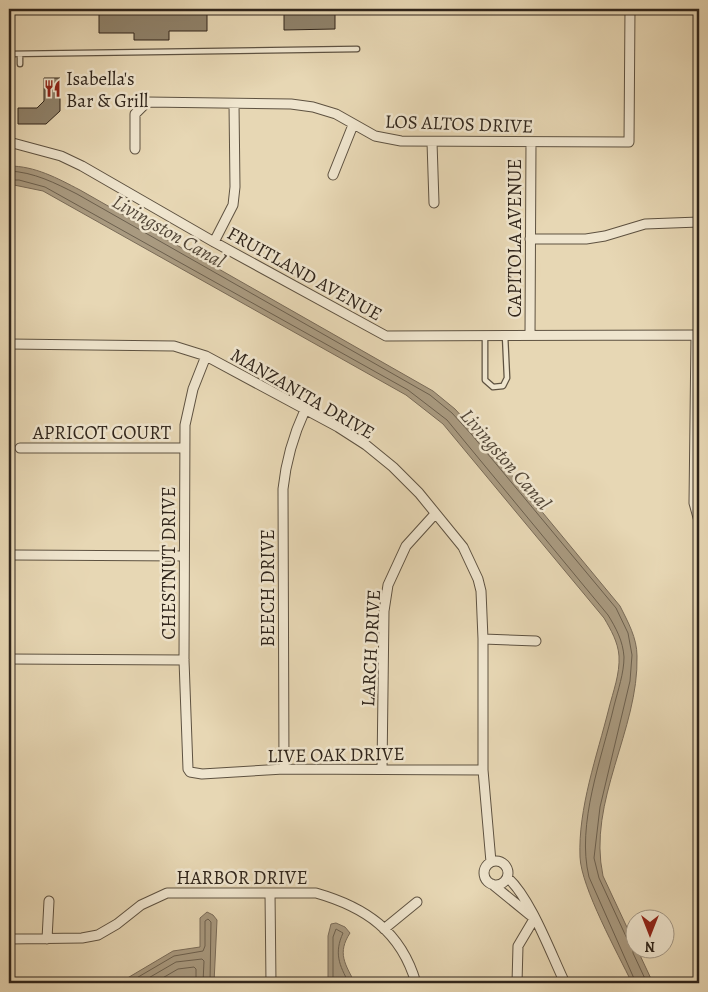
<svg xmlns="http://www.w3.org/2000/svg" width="708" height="992" font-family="Alegreya,serif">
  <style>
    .water { fill: #a99a80; stroke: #796b58 }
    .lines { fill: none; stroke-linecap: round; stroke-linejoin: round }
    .shore { stroke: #6c604e; stroke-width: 1 }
    .building { fill: #8f826b; stroke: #30251b }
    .service-casing { stroke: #5e5241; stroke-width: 7 }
    .minor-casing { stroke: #5e5241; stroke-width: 11 }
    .service { stroke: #efe5ce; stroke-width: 4.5 }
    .minor { stroke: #efe5ce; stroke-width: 9 }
    .labels { text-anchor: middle; stroke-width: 5; stroke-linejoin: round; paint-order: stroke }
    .poi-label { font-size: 19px; fill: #30251b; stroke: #efe5ce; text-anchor: start }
    .street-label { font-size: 19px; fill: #30251b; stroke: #efe5ce }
    .water-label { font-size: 20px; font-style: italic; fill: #544839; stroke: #efe5ce }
  </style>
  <rect width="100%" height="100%" fill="#e7d7b4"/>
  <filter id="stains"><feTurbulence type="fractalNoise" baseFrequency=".004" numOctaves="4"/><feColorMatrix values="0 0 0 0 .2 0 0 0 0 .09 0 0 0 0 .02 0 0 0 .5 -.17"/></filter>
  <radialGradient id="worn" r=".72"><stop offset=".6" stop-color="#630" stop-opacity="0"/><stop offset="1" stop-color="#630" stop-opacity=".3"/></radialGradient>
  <path class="water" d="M9 166C35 166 57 178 80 190L433 391 455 409 476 432 620 606C628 622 637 638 637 656 639 730 587 801 603 876L653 983H632C618 954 581 887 580 857 578 808 597 756 609 708 613 692 620 674 619 656 618 642 611 630 604 618L443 424 406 395 43 191 9 184Z
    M207 912 213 915 217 920 214 983H119L173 951 200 947V918Z
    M336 923 345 927 350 933C337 953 345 964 355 983H328V936L331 924Z"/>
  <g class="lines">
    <path class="shore" d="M9 171C34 172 55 183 77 194L430 395 452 413 472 435 616 608 628 633 632 655 630 681 600 807 594 858 599 878 629 943 633 947V953L647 983
      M9 180H19L45 187 408 390 447 420 608 615C616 628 623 641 624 657 624 673 618 690 614 706 602 758 576 824 589 877L636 983
      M128 983 174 956 203 951 205 946V921L208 919 211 922 210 983
      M140 983 176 962 202 959 204 961 203 983
      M154 983 178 969 194 967 196 969V983
      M333 983V937L336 929 343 933C334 953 339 965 349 983"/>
  </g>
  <path class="building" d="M99 9H207V31H169V40H134V33H99Z
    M284 9H335V29L284 30Z
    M44 78H60V111L46 124H18V108H37L44 101Z"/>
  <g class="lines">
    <defs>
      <path id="service" d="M9 54 357 49
        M20 64V54
        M485 336V380L493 387 503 386 507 378 505 335"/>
      <path id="minor" d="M9 142 61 156 82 166 214 242 386 336 699 335
        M432 142 434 203
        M135 149V114L147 102 291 104 313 107 336 114 375 136 401 141 629 142 630 9
        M333 175 353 125
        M530 239H586L605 236 645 224 699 222
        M214 242 233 205 235 187 234 104
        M530 335 531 142
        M696 335 694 503 699 521
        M9 344 174 346 206 356 338 427 366 445 393 467 419 493 463 547 478 579 481 591 483 639V770L491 862
        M206 356 193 389 185 425 184 660 188 769 190 772 202 774 284 769 483 770
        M20 448H184
        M15 555 184 556
        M483 639 536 641
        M9 659 184 660
        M284 769 283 489C286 460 293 436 305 410
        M382 769 384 611 388 585 406 546 435 514
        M484 873a12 12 0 1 1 24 0a12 12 0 1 1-24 0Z
        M508 878C531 899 551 954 565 983
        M492 884 530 915
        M270 893 271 983
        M384 929 417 902
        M9 939 82 938 98 935 117 924 141 905 167 893H316C365 907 401 931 416 983
        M47 939 49 901
        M517 983 518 946 534 919"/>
    </defs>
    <use href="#service" class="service-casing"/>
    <use href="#minor" class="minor-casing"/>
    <use href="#service" class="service"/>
    <use href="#minor" class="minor"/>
  </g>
  <defs>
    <symbol id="restaurant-bare" viewBox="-9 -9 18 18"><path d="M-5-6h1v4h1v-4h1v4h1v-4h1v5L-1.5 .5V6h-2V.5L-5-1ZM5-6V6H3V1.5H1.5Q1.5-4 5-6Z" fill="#8f2418" stroke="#efe5ce" stroke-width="2.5" paint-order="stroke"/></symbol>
  </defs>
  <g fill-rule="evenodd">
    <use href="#restaurant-bare" x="40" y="76" width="25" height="25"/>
  </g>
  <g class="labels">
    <g class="poi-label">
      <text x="66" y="85">Isabella's<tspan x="66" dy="22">Bar &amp; Grill</tspan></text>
    </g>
    <g class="street-label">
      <text transform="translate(459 123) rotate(2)" y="7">LOS ALTOS DRIVE</text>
      <text transform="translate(514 238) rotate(-90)" y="7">CAPITOLA AVENUE</text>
      <text transform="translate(305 273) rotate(29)" y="7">FRUITLAND AVENUE</text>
      <text transform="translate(303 393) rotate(30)" y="7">MANZANITA DRIVE</text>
      <text x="102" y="439">APRICOT COURT</text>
      <text transform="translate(168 563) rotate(-90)" y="7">CHESTNUT DRIVE</text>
      <text transform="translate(267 588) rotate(-90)" y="7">BEECH DRIVE</text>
      <text transform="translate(370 648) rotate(-87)" y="7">LARCH DRIVE</text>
      <text transform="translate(336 754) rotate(-1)" y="7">LIVE OAK DRIVE</text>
      <text x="242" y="884">HARBOR DRIVE</text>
    </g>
    <g class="water-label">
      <text transform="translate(169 231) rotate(30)" y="7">Livingston Canal</text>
      <text transform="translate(506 459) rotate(49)" y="7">Livingston Canal</text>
    </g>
  </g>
  <rect width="708" height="992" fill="none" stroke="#e7d7b4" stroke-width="30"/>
  <rect x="10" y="10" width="688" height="972" fill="none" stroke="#30251b" stroke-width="2.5"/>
  <rect x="15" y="15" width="678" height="962" fill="none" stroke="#30251b"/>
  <g transform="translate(650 934) rotate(180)"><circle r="24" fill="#efe5ce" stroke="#a39886"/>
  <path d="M0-4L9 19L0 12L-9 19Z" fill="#8f2418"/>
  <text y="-8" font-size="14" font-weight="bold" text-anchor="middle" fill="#30251b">N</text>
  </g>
  <rect width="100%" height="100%" filter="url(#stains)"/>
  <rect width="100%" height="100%" fill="url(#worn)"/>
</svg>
